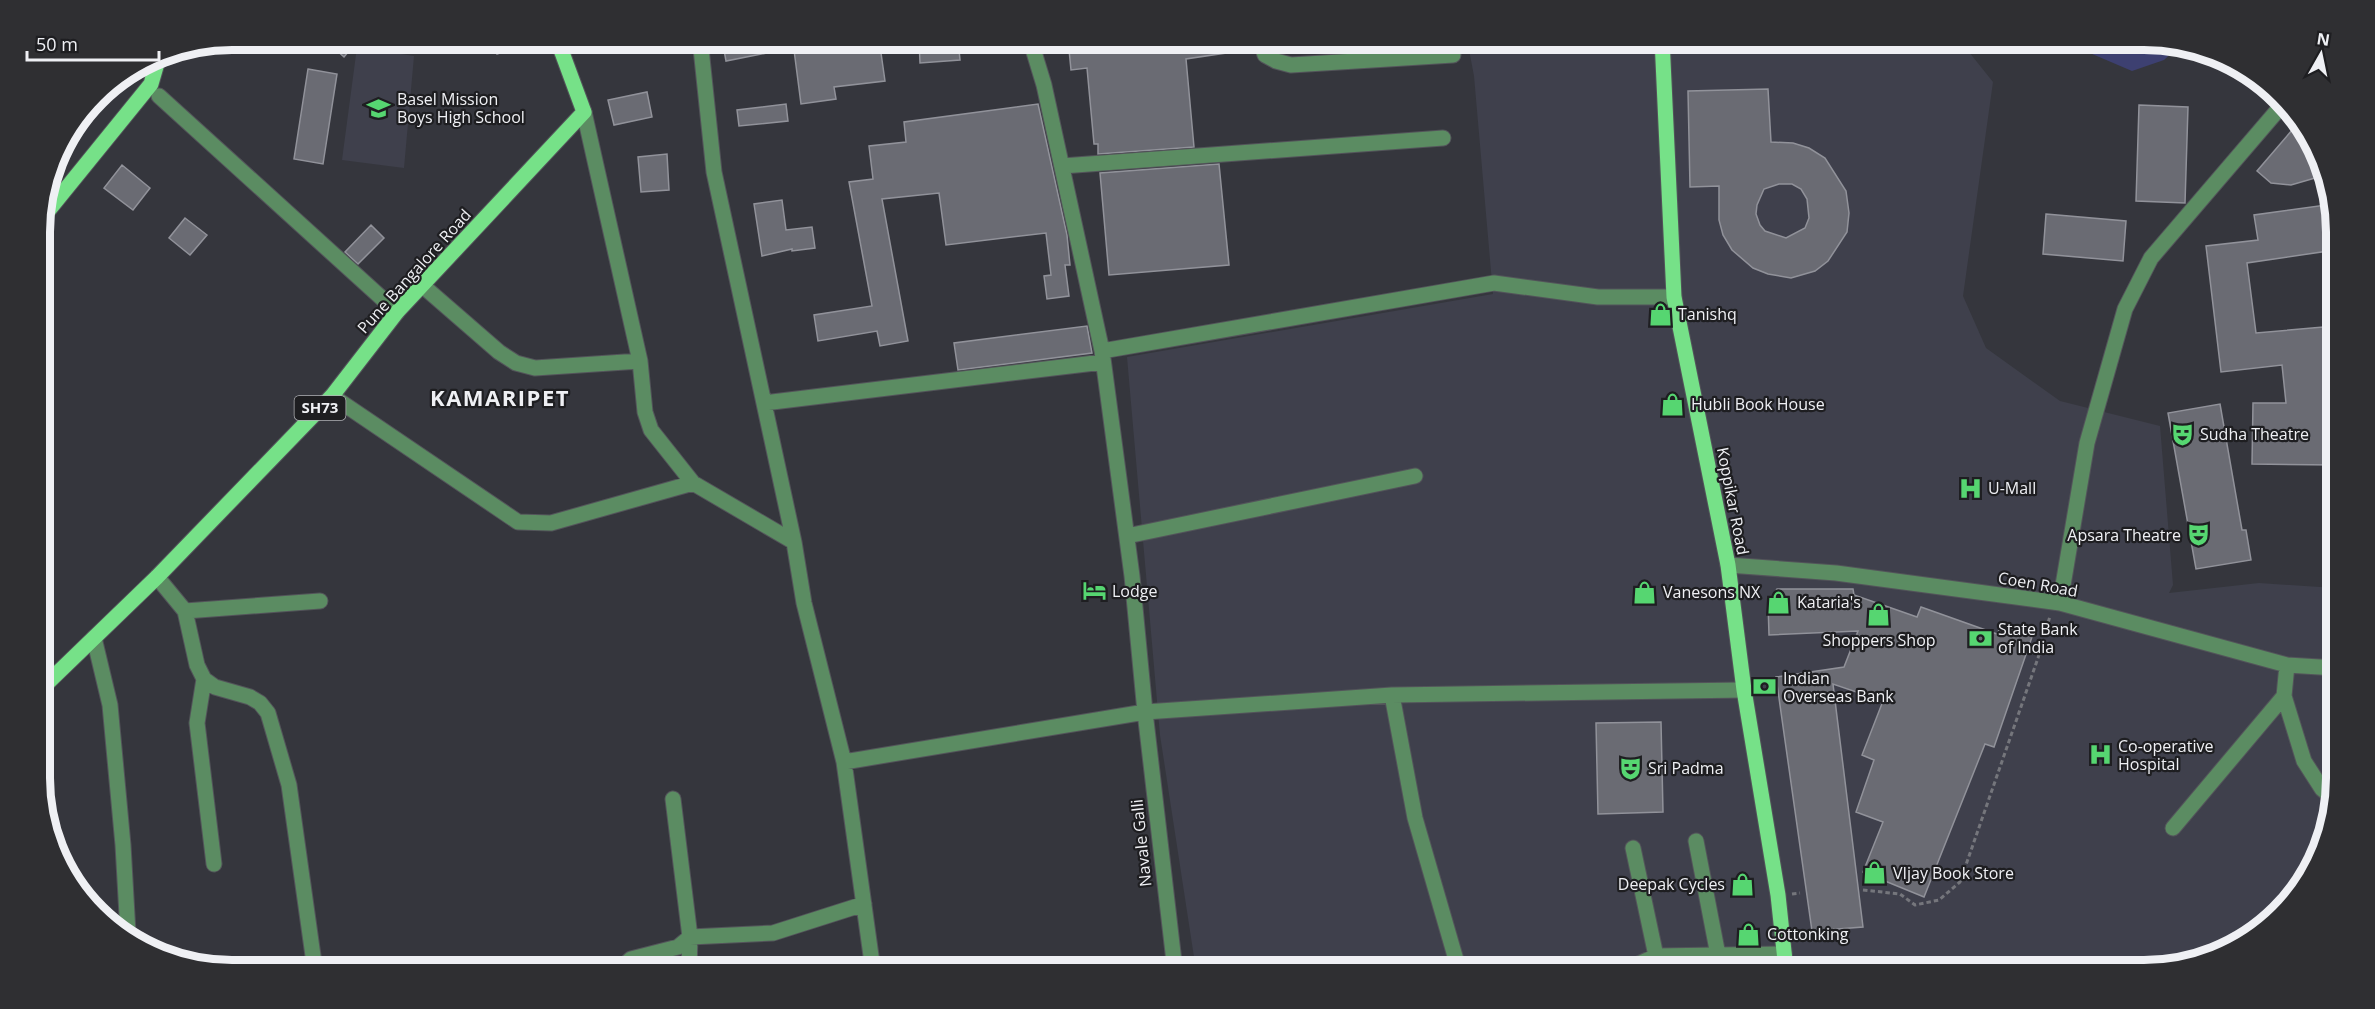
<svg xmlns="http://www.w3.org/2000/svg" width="2375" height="1009" font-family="'Open Sans',sans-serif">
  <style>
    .built { fill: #3f404c }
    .green { fill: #3d4071 }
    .building { fill: #6a6b73; stroke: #91929a; stroke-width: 1.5; fill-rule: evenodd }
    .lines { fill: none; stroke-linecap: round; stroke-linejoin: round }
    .minor-casing { stroke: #53545a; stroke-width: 17 }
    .major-casing { stroke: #53545a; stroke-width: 17 }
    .path { stroke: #75767c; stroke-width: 3; stroke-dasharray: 4.5 3; stroke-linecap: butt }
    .minor { stroke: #5b8c62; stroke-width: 15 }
    .major { stroke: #76e188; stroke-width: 15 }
    .labels { text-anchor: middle; stroke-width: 4.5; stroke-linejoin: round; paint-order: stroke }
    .shield { fill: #1e1e21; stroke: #b0b1b5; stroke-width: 1.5 }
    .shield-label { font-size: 15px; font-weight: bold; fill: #eff0f4 }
    .poi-label { font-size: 16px; fill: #eff0f4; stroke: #1e1e21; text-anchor: start }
    .street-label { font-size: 16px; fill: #eff0f4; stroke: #1e1e21 }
    .district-label { font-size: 22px; font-weight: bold; letter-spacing: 1.5px; fill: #eff0f4; stroke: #1e1e21 }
    .rim { fill: none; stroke: #eff0f4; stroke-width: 8 }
  </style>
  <rect width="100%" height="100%" fill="#35363d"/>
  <path class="built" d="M1467 39H1972L1969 52 1993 82 1963 296 1986 348 2060 401 2160 426 2173 585 2169 593 2259 583 2335 588 2336 778 2321 851 2296 895 2251 937 2156 970H1196L1160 735 1127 357 1493 294 1474 76Z
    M357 47 414 56 404 168 342 160Z"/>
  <path class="green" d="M2057 39H2143L2179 46 2164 60 2132 71Z"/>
  <path class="building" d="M324 39H359L344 57Z
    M492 39H534V42L497 54Z
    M722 39H802L803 46 726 61Z
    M848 39H879L885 81 834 87 836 99 801 104 794 50 849 43Z
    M919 39H958L960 60 920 63Z
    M1068 39H1096L1097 43 1130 39H1251L1253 49 1186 59 1194 147 1098 154V144H1094L1087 68 1071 70Z
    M308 69 337 74 323 164 294 159Z
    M1768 89 1771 142 1793 143 1809 148 1825 158 1846 191 1849 213 1847 232 1828 261 1815 271 1791 278 1768 274 1753 268 1732 250 1723 235 1719 220V186L1690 187 1688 91ZM1779 184H1792L1801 189 1807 199 1809 218 1805 228 1786 238 1765 231 1760 225 1756 214 1757 205 1764 189Z
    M647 92 652 117 614 125 608 100Z
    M786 104 788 121 739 126 737 110Z
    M1038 104 1067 235 1070 265H1065L1069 296 1047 299 1044 276 1051 275 1046 233 946 245 939 193 882 199 908 341 880 346 877 331 818 341 814 315 872 306 849 182 873 179 869 146 906 142 904 122Z
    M2139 105 2188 107 2185 203 2136 201Z
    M2299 122 2322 176 2291 185 2271 183 2257 171Z
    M667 154 669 190 641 192 638 157Z
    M1219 164 1229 265 1109 275 1100 173Z
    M122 165 150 188 133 210 104 188Z
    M782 200 786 230 812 227 815 248 792 251V249L762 256 754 204Z
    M2333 204 2335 250 2247 263 2256 333 2323 327 2324 331 2335 330V465L2252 464 2253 403H2286L2282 365 2221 372 2206 246 2258 240 2254 215Z
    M2046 214 2126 221 2123 261 2043 254Z
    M185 218 207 235 190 255 169 238Z
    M371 225 384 238 358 264 345 252Z
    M1087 326 1092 353 958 370 954 343Z
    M2220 404 2242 530H2246L2251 560 2196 569 2168 413Z
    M1777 589H1853L1854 595 1917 617 1921 607 1997 634 2001 626 2032 637 1994 747 1985 744 1924 897 1863 872 1883 822 1856 812 1874 760 1862 755 1883 701 1833 684 1863 927 1812 931 1776 677 1844 667 1858 631 1769 635 1768 603Z
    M1661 722 1663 812 1598 814 1596 723Z"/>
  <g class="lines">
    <defs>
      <path id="minor" d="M700 39 714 172 794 542
        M1030 39 1044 85 1102 351 1132 576 1145 712 1175 970
        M1260 39 1265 55 1276 61 1291 65 1453 55
        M159 96 397 312
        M584 112 640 361 645 412 651 430 693 483 794 542 804 603 844 762 873 970
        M1062 166 1443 138
        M423 286 499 352 516 363 535 368 640 361
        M1102 351 1494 283 1598 297H1674
        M332 396 518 522 551 523 693 483
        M764 403 1103 362
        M1127 536 1415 476
        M1728 565 1836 573 2060 603 2287 665 2336 668
        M157 577 185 611 197 665 204 679 215 687 250 697 260 703 268 713 289 785 315 970
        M2060 603 2087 443 2125 309 2151 258 2283 104
        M185 611 320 601
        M94 638 110 705 123 845 128 933
        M2287 665 2284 696 2304 761 2322 789 2332 797
        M204 679 197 723 214 864
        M1392 695 1415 818 1459 970
        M844 762 1145 712 1392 695 1744 690
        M673 799 690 937 689 970
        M2173 828 2284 696
        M1696 841 1718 955
        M1633 848 1656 956
        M619 970 631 959 678 947 690 937 773 933 864 904
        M1625 970 1656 956 1784 954"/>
      <path id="major" d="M1662 39 1674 297 1728 565 1744 690 1778 895 1786 970
        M39 222 151 84 160 53
        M40 690 157 577 332 396 397 312 584 112 557 39"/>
    </defs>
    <use href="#minor" class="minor-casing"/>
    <use href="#major" class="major-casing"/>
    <path class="path" d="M1863 890 1900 894 1915 905 1939 900 1960 882 2038 658 2050 616
      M1792 894 1800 893"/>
    <use href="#minor" class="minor"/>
    <use href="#major" class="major"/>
  </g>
  <defs>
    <symbol id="school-bare" viewBox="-9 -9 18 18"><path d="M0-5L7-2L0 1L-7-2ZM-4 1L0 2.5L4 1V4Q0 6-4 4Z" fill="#56d671" stroke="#1e1e21" stroke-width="2.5" paint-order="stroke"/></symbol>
    <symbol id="shop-bare" viewBox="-9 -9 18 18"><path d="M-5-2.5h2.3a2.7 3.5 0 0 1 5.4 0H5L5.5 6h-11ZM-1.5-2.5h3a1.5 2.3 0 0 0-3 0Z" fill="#56d671" stroke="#1e1e21" stroke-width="2.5" paint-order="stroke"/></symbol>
    <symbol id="theatre-bare" viewBox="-9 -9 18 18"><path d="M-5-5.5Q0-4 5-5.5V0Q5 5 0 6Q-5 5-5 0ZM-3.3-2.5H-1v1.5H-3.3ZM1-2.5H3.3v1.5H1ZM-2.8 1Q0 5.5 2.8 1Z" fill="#56d671" stroke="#1e1e21" stroke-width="2.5" paint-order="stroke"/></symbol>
    <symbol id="hospital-bare" viewBox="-9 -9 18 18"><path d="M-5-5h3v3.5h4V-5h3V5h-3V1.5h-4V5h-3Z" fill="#56d671" stroke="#1e1e21" stroke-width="2.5" paint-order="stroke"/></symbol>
    <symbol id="hotel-bare" viewBox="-9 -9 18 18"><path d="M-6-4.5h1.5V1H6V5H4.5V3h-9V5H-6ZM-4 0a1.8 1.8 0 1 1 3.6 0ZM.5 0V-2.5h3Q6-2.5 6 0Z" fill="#56d671" stroke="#1e1e21" stroke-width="2.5" paint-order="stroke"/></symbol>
    <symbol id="bank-bare" viewBox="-9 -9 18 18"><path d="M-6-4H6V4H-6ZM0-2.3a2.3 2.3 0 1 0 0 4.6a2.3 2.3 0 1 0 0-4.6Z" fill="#56d671" stroke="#1e1e21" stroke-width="2.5" paint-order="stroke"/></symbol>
  </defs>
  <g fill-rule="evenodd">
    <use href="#school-bare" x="362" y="92" width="33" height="33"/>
    <use href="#shop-bare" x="1644" y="298" width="33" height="33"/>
    <use href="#shop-bare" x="1656" y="388" width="33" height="33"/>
    <use href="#theatre-bare" x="2166" y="418" width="33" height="33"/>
    <use href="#hospital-bare" x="1954" y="472" width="33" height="33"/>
    <use href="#theatre-bare" x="2182" y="518" width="33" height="33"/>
    <use href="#hotel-bare" x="1078" y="574" width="33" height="33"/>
    <use href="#shop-bare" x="1628" y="576" width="33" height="33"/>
    <use href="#shop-bare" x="1762" y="586" width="33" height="33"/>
    <use href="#shop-bare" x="1862" y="598" width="33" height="33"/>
    <use href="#bank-bare" x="1964" y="622" width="33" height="33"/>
    <use href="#bank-bare" x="1748" y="670" width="33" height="33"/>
    <use href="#hospital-bare" x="2084" y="738" width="33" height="33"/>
    <use href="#theatre-bare" x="1614" y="752" width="33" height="33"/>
    <use href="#shop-bare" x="1858" y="856" width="33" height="33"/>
    <use href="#shop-bare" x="1726" y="868" width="33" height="33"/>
    <use href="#shop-bare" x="1732" y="918" width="33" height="33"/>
  </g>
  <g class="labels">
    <rect class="shield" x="294.5" y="396" width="51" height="24" rx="4.5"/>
    <g class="shield-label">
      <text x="320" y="413">SH73</text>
    </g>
    <g class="poi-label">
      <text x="397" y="105">Basel Mission<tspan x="397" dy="18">Boys High School</tspan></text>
      <text x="1678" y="320">Tanishq</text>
      <text x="1691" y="410">Hubli Book House</text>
      <text x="2200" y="440">Sudha Theatre</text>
      <text x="1988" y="494">U-Mall</text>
      <text x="2181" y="541" text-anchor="end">Apsara Theatre</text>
      <text x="1112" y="597">Lodge</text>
      <text x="1663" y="598">Vanesons NX</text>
      <text x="1797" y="608">Kataria's</text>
      <text x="1998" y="635">State Bank<tspan x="1998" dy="18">of India</tspan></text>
      <text x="1879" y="646" text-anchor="middle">Shoppers Shop</text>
      <text x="1783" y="684">Indian<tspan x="1783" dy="18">Overseas Bank</tspan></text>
      <text x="2118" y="752">Co-operative<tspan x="2118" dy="18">Hospital</tspan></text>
      <text x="1648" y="774">Sri Padma</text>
      <text x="1893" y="879">VIjay Book Store</text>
      <text x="1725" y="890" text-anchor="end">Deepak Cycles</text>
      <text x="1767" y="940">Cottonking</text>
    </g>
    <g class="street-label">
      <text transform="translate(414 271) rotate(-48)" y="6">Pune Bangalore Road</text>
      <text transform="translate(1733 501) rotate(79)" y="6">Koppikar Road</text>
      <text transform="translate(2038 584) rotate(10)" y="6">Coen Road</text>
      <text transform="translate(1141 843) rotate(-96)" y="6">Navale Galli</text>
    </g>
    <g class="district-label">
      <text x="500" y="406">KAMARIPET</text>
    </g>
  </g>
  <path d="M0 0H2375V1009H0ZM232 50H2144A182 182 0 0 1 2326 232V778A182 182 0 0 1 2144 960H232A182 182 0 0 1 50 778V232A182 182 0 0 1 232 50Z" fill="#2f2f32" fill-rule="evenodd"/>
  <path class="rim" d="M232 50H2144A182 182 0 0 1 2326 232V778A182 182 0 0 1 2144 960H232A182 182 0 0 1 50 778V232A182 182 0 0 1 232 50Z"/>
  <g transform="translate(2321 54) rotate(9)" stroke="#1e1e21" stroke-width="4.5" paint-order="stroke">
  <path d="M0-4.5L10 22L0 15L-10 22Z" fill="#eff0f4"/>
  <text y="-9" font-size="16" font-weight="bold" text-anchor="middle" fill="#eff0f4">N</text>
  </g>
  <path d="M27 51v9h132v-9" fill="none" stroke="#eff0f4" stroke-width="3"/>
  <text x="36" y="51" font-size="18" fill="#eff0f4" stroke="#1e1e21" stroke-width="4.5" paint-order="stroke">50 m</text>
</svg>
